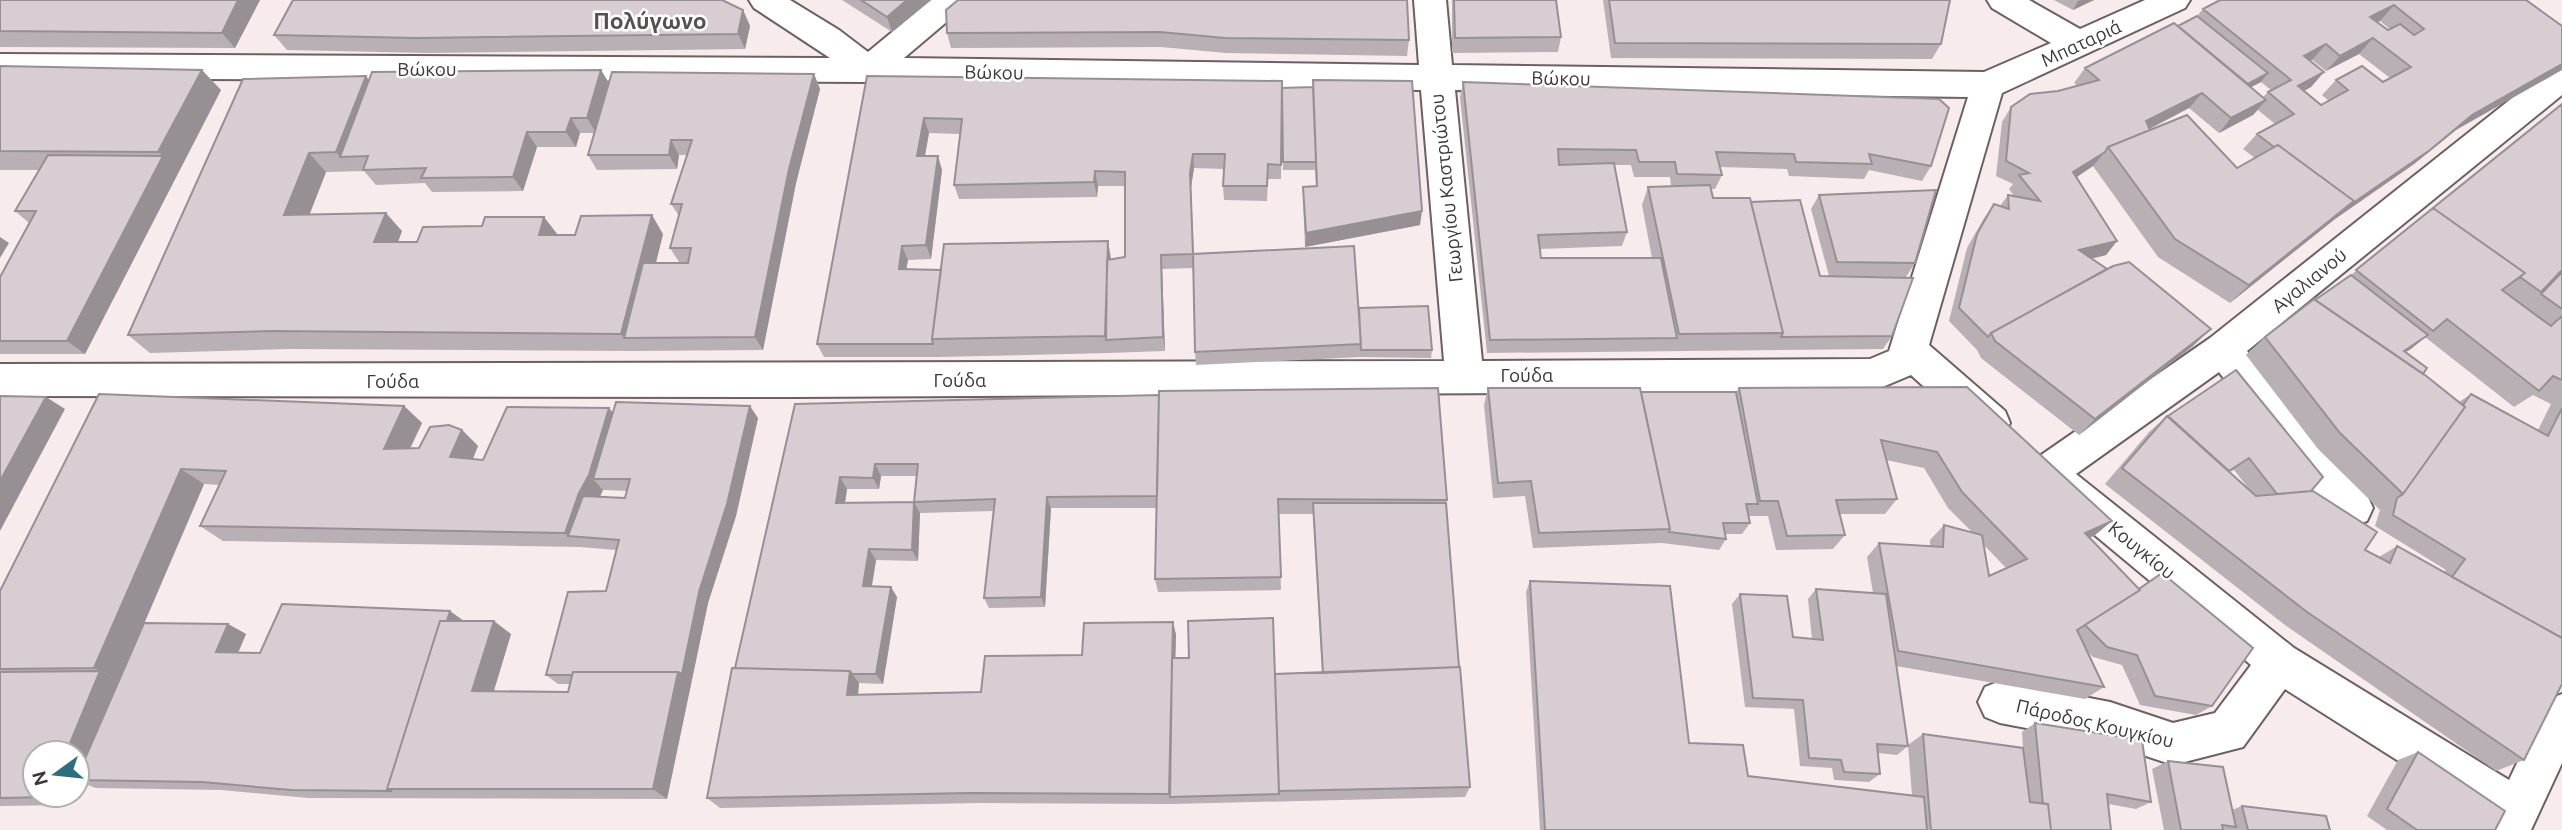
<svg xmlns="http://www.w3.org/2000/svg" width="2562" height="830" font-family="Ubuntu,sans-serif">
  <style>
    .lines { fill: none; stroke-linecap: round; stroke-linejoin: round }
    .minor-casing { stroke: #6b6062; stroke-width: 4 }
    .minor { fill: #fff; fill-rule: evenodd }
    .wall { fill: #b9b0b5; fill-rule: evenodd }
    .shaded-wall { fill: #969094 }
    .building { fill: #d7cdd3; stroke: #969094; stroke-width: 2; fill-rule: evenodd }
    .labels { text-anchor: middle; stroke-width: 5; stroke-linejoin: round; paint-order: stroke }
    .street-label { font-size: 19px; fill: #3d3839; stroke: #fff }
    .quarter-label { font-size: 23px; font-weight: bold; fill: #594f50; stroke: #fff }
  </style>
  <rect width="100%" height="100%" fill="#f8ebec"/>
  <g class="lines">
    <defs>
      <path id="minor" d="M749 0H790L839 30 868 52 931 0H968L963 8 904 58 1419 65 1414 0H1446L1452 65 1984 72 2051 43 1992 8 1987 0H2029L2080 29 2145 0H2190L2185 8 2002 93 1929 345 2005 411 2010 423 2005 435 1991 440 1977 435 1911 375 1873 391 796 397 0 396V364L1444 361 1421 90 868 82 0 78V54L830 58 754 8ZM1455 90 1968 97 1889 351 1870 359 1482 361Z
        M2562 65V95L2247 351 2333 462 2367 495 2373 508 2367 521 2353 526C2310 510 2249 412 2219 372L2076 474 2294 648 2509 780 2547 700 2562 694V763L2531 830H2485L2490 819 2285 689 2243 747 2173 765 2110 744 2000 723 1985 717 1978 702 1985 687 2000 681 2110 702 2173 723 2215 713 2251 665 2055 502 2049 489 2034 484 2028 472 2034 460 2210 338 2550 68Z"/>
    </defs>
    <use href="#minor" class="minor-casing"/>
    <use href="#minor" class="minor"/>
  </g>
  <path class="wall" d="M0 0H260L235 48 0 47Z
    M842 0H931L892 32Z
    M1452 0H1556L1561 37 1558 52 1452 53Z
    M1603 0H1950L1941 44 1932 59 1611 58Z
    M2054 0H2094L2073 10Z
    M2526 0 2456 130 2414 164 2335 219 2230 303 2158 257 2093 166 2077 177 2117 241 2106 255 2091 259 2193 346 2079 435 1981 358 1977 350 1949 321 1967 248 1984 218 1994 204 2000 206 2008 195 2014 196 2009 189 2013 184 1996 176 2002 122 2011 107 2078 86 2074 83 2085 68 2178 26 2197 16 2203 9ZM2380 21 2390 29 2388 30 2377 22ZM2359 54 2390 78 2383 82 2336 80 2322 95 2329 101 2321 105 2304 91 2311 87 2324 72 2310 61 2312 60 2326 71ZM2261 82 2271 90 2268 92 2263 97 2251 87ZM2189 108 2219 133 2253 115 2258 110 2275 124 2257 134 2243 149 2255 158 2237 168 2150 130V129Z
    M743 10 750 26 745 49 429 53 287 50 274 35Z
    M946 10 1409 40 1407 56 1226 53 1161 47 951 48 947 33Z
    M0 66 221 90 85 354H0V277L29 223 15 211 39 170H0Z
    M601 70 609 83 814 74 820 89 796 183 763 350 633 351 290 349 150 353 128 335 369 80ZM580 133H594L588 155 597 170 677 169 679 155H687L671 204 679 216 670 248 679 262H688V263H656L663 234 558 235 398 242 402 231 309 215 326 172 364 171 376 185 425 183 432 192 523 191 537 147H576Z
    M867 76 1282 88 1420 225 1305 247 1303 201V187L1316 186 1315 170H1283L1282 98 1281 179H1268L1267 201 1224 200 1223 186 1224 169 1194 168 1191 187 1194 254 1359 308 1432 350 1431 358 1360 357 1196 365 1195 352 1193 268 1162 269 1165 351 1109 353 939 357H824L817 344ZM929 133 960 134 954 185 959 199 1097 197 1098 186H1125V257L1111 259 941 270 906 269 908 260 931 259 942 170 925 156Z
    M1463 82 1939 99 1931 166 1922 181 1869 170 1864 179 1789 176 1787 169 1720 167 1722 175 1715 189H1711L1713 198 1751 202 1820 276 1892 336 1883 349 1487 353 1460 97ZM1614 165H1631L1634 177H1670L1671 186 1648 187 1642 205 1652 258H1541L1540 249 1622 246 1627 232Z
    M2562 104V684L2524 760 2496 771 2285 625 2105 484 2149 432 2167 416 2236 370 2311 491 2365 550 2379 557 2397 546 2444 572 2446 570 2375 526 2380 510 2318 449 2246 355 2265 337 2351 275 2546 119ZM2425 337 2514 407 2533 395 2551 404 2538 430 2471 394 2459 402 2423 373 2405 352ZM2234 470 2249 489 2230 472Z
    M1819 195 1915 263 1906 277 1829 276 1811 209Z
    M1967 387 2112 521 2095 535 2090 538 2212 706 2196 715 2140 705 2122 665 2093 657 2086 650 2104 687 2085 699 1896 666 1908 746 1897 755 1878 753 1880 774 1869 782 1834 780 1832 768 1800 766 1794 709 1745 707 1732 604 1740 594 1793 637 1812 639 1808 599 1816 589 1873 593 1867 557 1879 543 1930 546V540L1944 525 1972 532 1948 508 1924 468 1886 460 1897 499 1885 514H1840L1845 535 1833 549 1776 550 1768 516H1748L1750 523 1742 534H1725L1726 539 1719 550 1662 543 1533 548 1525 496 1493 498 1484 405 1488 388 1641 392H1736L1739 388ZM1983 544 2006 568 1989 576Z
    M99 394 404 406 422 423 410 449 419 448 462 430 478 446 473 459 483 460 613 413 758 418 736 516 708 603 667 799 308 798 221 790 96 788 79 782 77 786V753L73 795 70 805 0 806V591ZM204 484 220 485 200 526 223 541 580 547 616 550 606 591 546 675 558 684H570L568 692 494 691 511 634 464 621 260 653H238L246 634 228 624 144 623ZM603 490 627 491 625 498 600 497Z
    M795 404 1447 500 1446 503 1459 667 1470 787 1465 797 1172 804 979 803 720 808 707 798 735 668ZM881 476H916L914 502 845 503 847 489H879ZM1051 508H1157L1155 579 1158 592 1281 590 1279 514H1313L1322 673 1275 677 1175 658 1176 635 1173 622 981 692 858 694 859 683 883 684 897 597 872 586 876 560 918 561 920 513 994 511 984 598 989 608 1045 607Z
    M1530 581 1689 743 1748 776 1912 795 1908 745 1923 734 2023 748 2022 732 2035 723 2151 802 2136 809 2108 804 2111 830H1540L1526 592Z
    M2418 752 2495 830H2387L2367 816 2398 760Z
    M2168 761 2232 810 2242 806 2330 830H2164L2152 769Z"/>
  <path class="shaded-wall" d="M238 0H260L235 48 222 33Z
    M907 0H931L892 32 887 17Z
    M2081 0H2094L2073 10 2078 1Z
    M2394 5 2380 21 2356 32 2370 17Z
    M743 10 750 26 745 49 738 34Z
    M2373 38 2359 54 2326 71 2340 56Z
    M2326 44 2312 60 2291 71 2304 56Z
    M2562 64V70L2456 130 2414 164 2335 219 2230 303 2249 285 2354 201 2472 115Z
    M202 70 221 90 85 354 67 341 163 156 158 152Z
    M601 70 610 85 596 133 587 118Z
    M2324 72 2311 87 2285 101 2298 86Z
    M2268 73 2261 82 2232 97 2239 89Z
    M814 74 820 89 796 183 763 350 755 337 789 169Z
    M366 76 382 96 340 157 353 172 336 152Z
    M2202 93 2189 108 2135 136 2146 121Z
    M2266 100 2253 115 2219 133 2231 118Z
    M571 118 580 133 576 147 566 132Z
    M924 118 929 133 922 171 917 156Z
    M527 132 537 147 523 191 513 177Z
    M671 140 679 155 677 169 669 155Z
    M2105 152 2093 166 2063 186 2073 172Z
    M309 153 326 172 302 234 284 215Z
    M1193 154 1194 168 1191 187 1194 268 1190 173Z
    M938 156 942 170 931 259 926 245Z
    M1095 171 1098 186 1097 197 1094 182Z
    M1422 211 1420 225 1305 247 1306 233Z
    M386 213 402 231 391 260 374 242Z
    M652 215 663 234 637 338H624L621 334Z
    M544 217 558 235H539Z
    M0 237 9 243 0 258Z
    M1108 241 1111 259 1106 340 1105 336Z
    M2117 241 2106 255 2068 264 2079 250Z
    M902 246 908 260 904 283 899 269Z
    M1161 255 1162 269 1165 351 1163 337Z
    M2211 329 2193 346 2079 435 2095 419Z
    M2428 335 2411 349 2393 360 2404 351Z
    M46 397 65 409 0 531V481Z
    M404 406 422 423 402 465 384 449Z
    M750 406 758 418 736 516 708 603 667 799 653 789 678 672Z
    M609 408 623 425 593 479 603 490 594 508 568 536 565 533Z
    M462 430 478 446 467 473 450 457Z
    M875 464 881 476 879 489 873 478Z
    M181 469 204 484 120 680 94 668Z
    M840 477 847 489 843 515 836 503Z
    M1047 497 1051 508 1045 607 1041 597Z
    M914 502 920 513 918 561 912 550Z
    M2112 521 2095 535 2068 547 2085 533Z
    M869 549 876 560 870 596 863 586Z
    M891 587 897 597 883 684 876 674Z
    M450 611 464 621 393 789Z
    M494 621 511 634 490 703 472 691Z
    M1173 622 1176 635 1172 797 1169 794Z
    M228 624 246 634 234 662 216 652Z
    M100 671 120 680 77 780V753H66Z
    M850 671 859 683 857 706 847 695Z
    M49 795H73L70 805 48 797Z"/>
  <path class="building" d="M0 0H238L222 33 0 31Z
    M293 0H722L743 10 738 34 417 38 274 35Z
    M861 0H907L887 17Z
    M958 0H1407L1409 40 1225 38 1160 32 947 33 946 10Z
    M1454 0H1556L1561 37 1455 38Z
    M1609 0H1950L1941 44 1615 43Z
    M2220 0H2526L2562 26V64L2472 115 2430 150 2350 205 2354 201 2278 145 2274 147 2257 134 2294 114 2268 92 2291 80 2203 9ZM2394 5 2424 29 2414 35 2400 24 2388 30 2370 17ZM2373 38 2411 67 2383 82 2362 66 2336 80 2348 90 2321 105 2298 86 2324 72 2304 56 2326 44 2340 56Z
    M2197 16 2268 73 2248 84 2178 26Z
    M2174 23 2266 100 2231 118 2202 93 2146 121 2150 130 2108 147 2105 152 2073 172 2117 241 2079 250 2107 269 1991 333 1988 337 1959 308 1977 234 1994 204 2009 209 2008 195 2040 201 2019 175 2029 173 2006 161 2011 107 2030 94 2058 91 2099 80 2085 68Z
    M0 66 202 70 158 152 0 151Z
    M601 70 587 118H571L566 132H527L513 177 421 178 426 168 363 170 368 156 340 157 372 72Z
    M612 72 814 74 789 169 755 337 624 338 643 263H688L691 248H670L682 204H671L692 140H671L669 155H588Z
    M366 76 336 152 309 153 284 215 386 213 374 242H417L423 227 482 226 485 217H544L539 235H575L581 216 652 215 621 334 271 331 128 335 243 79Z
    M867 76 1282 81 1281 165 1268 164 1267 186H1223L1225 154H1193L1190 173 1193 254 1161 255 1163 337 1106 340 1107 260 1125 257V172L1095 171 1094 182 954 185 962 119 924 118 917 156H938L926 245 902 246 899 269 941 270 932 339 933 344H817Z
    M1313 80 1412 81 1422 211 1306 233 1303 187 1317 186Z
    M1463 82 1939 99 1949 108 1931 166 1869 154 1872 164 1796 162 1794 154 1716 152 1722 175 1677 174 1675 162H1639L1636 150 1558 149 1559 165 1614 163 1627 232 1538 235 1541 258H1661L1677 338 1490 340Z
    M1313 87 1316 162H1283L1282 88Z
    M2562 104V270L2541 292 2520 277 2525 273 2433 208Z
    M2187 115 2237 168 2278 145 2354 201 2249 285 2175 239 2108 147Z
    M48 155 163 156 67 341H0V277L36 211H15Z
    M1710 185 1713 198H1750L1783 333 1679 334 1648 187Z
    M1936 190 1915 263 1837 262 1819 195Z
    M1800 200 1820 276 1913 278 1892 336 1781 337 1783 333 1751 202Z
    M2433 208 2525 273 2502 290 2551 326 2562 316V380L2553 376 2539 391 2447 319 2433 331 2356 270Z
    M1108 241 1105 336 932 339 944 244Z
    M1354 246 1361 344 1195 352 1193 254Z
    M2129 262 2211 329 2095 419 1995 341 1991 333 2113 266Z
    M2562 272V309L2541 294Z
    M2351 275 2428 335 2404 351 2427 368 2423 374 2315 300Z
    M2314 299 2425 375 2465 407 2403 494 2340 433 2265 337Z
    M1428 306 1432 350H1361L1359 308Z
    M2236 370 2323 477 2311 491 2277 494 2249 458 2229 471 2168 416Z
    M1967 387 2112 521 2085 533 2140 590 2077 630 2104 687 1898 651 1879 543 1943 547 1944 525 1982 535 1989 576 2027 559 1962 492 1937 452 1881 440 1897 499 1836 500 1845 535 1787 536 1778 501H1760L1739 388Z
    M1438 388 1447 500 1278 499 1281 577 1155 579 1159 391Z
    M1488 388H1640L1670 529 1539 533 1531 481 1498 483Z
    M1641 392H1736L1758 504H1746L1750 523H1723L1726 539 1669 532 1670 529Z
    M99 394 404 406 384 449 419 448 430 427 449 425 462 430 450 457 483 460 507 407 609 408 589 475 579 493 565 533 200 526 226 471 181 469 94 668 0 669V591Z
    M2471 394 2548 436 2562 408V638L2452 577 2465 559 2393 515 2397 498 2403 494 2465 407 2463 405Z
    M1159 395 1157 496 1047 497 1041 597 984 598 995 499 914 502 912 550 869 549 863 586 891 587 876 674H852L850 671 735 668 795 404ZM875 464H918L914 502 836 503 840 477 873 478Z
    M0 396 46 397 0 481Z
    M616 402 750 406 727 504 699 592 682 674 678 672H573L572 675H546L568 592 606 591 619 540 568 536 583 496 625 498 630 479H593Z
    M2167 416 2256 496 2313 491 2377 532 2365 550 2390 563 2397 546 2562 638V684L2524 760 2307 612 2122 468Z
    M1313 503H1446L1459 667 1323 673Z
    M2162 573 2253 648 2212 706 2155 696 2137 655 2107 647 2085 625 2140 590 2139 589Z
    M1530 581 1670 586 1689 743 1743 745 1748 776 1924 797 1927 830H1545Z
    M1816 589 1886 594 1908 746 1877 744 1880 774 1844 772 1841 760 1809 758 1803 700 1753 698 1740 594 1787 596 1793 637 1823 640Z
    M282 604 450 611 447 621H440L387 789 392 791 291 790 202 782 77 780V777L144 623 228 624 216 652 260 653Z
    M1273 618 1279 794 1170 797 1172 658H1189L1188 621Z
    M440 621H494L472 691 568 692 573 672H678L653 789H387Z
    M1173 622 1169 794 971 793 707 798 732 668 850 671 847 695 981 692 985 656 1082 655 1084 623Z
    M1460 667 1470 787 1279 791 1275 674Z
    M100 671 66 753H35V795H49L48 797 0 798V672Z
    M2035 723 2142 740 2151 802 2107 794 2111 830H2051L2048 804H2043Z
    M1923 734 2023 748 2030 802 2048 804 2051 830H1931Z
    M2418 752 2505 811 2495 830H2417L2387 809Z
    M2168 761 2223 767 2236 827 2222 825 2223 830H2181Z
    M2242 806 2326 816 2330 830H2248Z"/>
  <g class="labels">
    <g class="street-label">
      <text transform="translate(2081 43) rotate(-25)" y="7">Μπαταριά</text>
      <text x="427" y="76">Βώκου</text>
      <text transform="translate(994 72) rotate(1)" y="7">Βώκου</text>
      <text transform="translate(1561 78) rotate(1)" y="7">Βώκου</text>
      <text transform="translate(1446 188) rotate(-96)" y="7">Γεωργίου Καστριώτου</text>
      <text transform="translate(2309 280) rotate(-39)" y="7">Αγαλιανού</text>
      <text x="1527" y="382">Γούδα</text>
      <text x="960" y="387">Γούδα</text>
      <text x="393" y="388">Γούδα</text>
      <text transform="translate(2142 550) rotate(39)" y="7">Κουγκίου</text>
      <text transform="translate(2095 723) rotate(13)" y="7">Πάροδος Κουγκίου</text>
    </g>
    <g class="quarter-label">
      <text x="650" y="29">Πολύγωνο</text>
    </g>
  </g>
  <g transform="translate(56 774) rotate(255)"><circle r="33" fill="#ffffff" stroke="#b1afb0" stroke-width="2"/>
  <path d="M0-5L12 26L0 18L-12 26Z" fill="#2a6e7f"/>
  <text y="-10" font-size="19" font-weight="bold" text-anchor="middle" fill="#3d3839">N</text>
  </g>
</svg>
